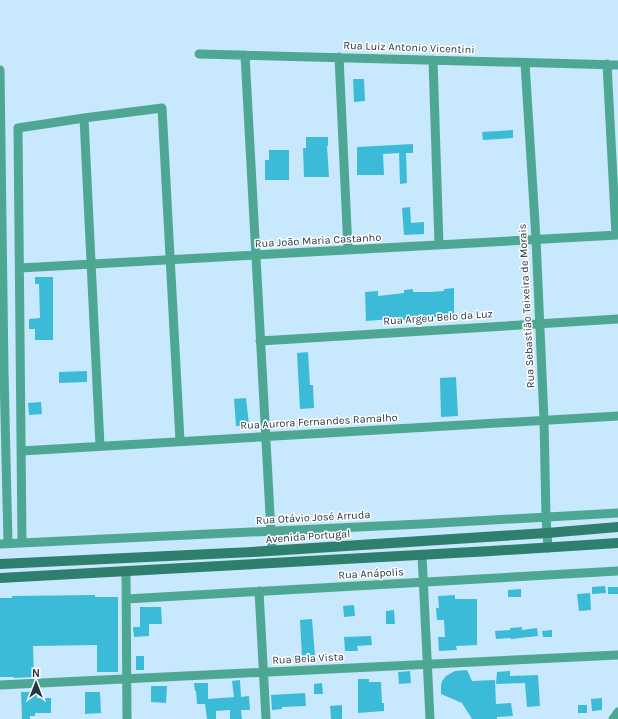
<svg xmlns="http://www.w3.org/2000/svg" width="618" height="719" font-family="Karla,sans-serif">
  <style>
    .building { fill: #3cbbd8 }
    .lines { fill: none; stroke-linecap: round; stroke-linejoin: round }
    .street { stroke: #4ea793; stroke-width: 9 }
    .secondary { stroke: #2e7f6d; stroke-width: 10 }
    .labels { text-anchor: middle; stroke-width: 3; stroke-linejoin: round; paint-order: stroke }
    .street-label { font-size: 11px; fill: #253640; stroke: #fff }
  </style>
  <rect width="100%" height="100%" fill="#c8e8fd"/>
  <path class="building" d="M353 79H364L365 101 354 102Z
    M513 130V138L483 140 482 132Z
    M306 137H328V146H327L329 177H304L303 148H306Z
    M413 144V153H406L407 183 400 184 399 153 383 154 384 175H357V147Z
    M269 150H289V180H265V160H269Z
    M410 207 411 223 424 222V234L404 235 402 208Z
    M35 277H53V340H35V329H29V319L40 318 39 284H35Z
    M454 288V318H444V317H414V319L392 321V319L366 321 365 292 378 291V296L404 293V290L413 289V292H430L444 291V289Z
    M308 352 310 385H313L314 408 300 409 297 353Z
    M87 371V382L59 383V372Z
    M456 377 458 416 441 417 440 378Z
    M246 398 249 425 236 426 234 399Z
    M41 402 42 414 29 415 28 403Z
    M605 586 606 593 592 594V587Z
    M608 587H618V594H608Z
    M521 589V597H508V590Z
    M590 593 591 610 579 611 577 594Z
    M95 595V597H118V672H97V645L33 646 34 677 14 678V677H0V598H12V596Z
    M455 595V599H477V645L456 646 457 650 439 651 438 637H445L444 620H437L436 608H439L438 596Z
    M354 605 355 616 344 617 343 606Z
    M140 607H161L162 624H149V636L134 637 133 627H140Z
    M394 610 395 624H386V611Z
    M312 619 315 656 302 657 300 620Z
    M522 627V630L537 628 538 636 511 639 510 638 496 639 495 631 510 630V628Z
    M552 630V637H543L542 631Z
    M371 636 372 645 357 646 358 651H345L344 637Z
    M136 656H144V670H136Z
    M467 670 472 681 495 680 496 704 511 703 513 716 497 717V719H472L462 703 441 694V686L442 681 446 676 455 671Z
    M410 671 411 683 399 684 398 672Z
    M510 671V676L538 675 540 706 527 707 525 683 496 684 497 672Z
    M358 679H369V682H381L382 703H384V711L358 713Z
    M240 680 241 697 249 696 250 710H241L242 719H230V710L216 711V719H207L205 704H197L196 691H195L194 683H208V699L234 697 232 681Z
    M322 683 323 694H314V684Z
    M151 686H167L166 703 151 702Z
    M21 692H37V698H51V713H35V716H30V719H22Z
    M85 692H100L101 713 85 714Z
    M305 693 306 706 282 707V709L272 710 271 695Z
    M602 698V710L592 711 591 699Z
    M342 705V719H331L330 706Z
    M578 705H587V713H578Z"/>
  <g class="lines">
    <path class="street" d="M199 54 618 65
      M245 55 272 551
      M339 57 348 250
      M433 60 439 245
      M525 63 536 239 544 420 546 517 548 548
      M607 64 616 235
      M0 70 4 372 8 543
      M84 118 100 446
      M20 268 618 235
      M260 341 618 319
      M21 451 618 416
      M22 543 18 128 84 118 162 108 180 441
      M0 544 421 524 618 513
      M422 555 430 719
      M126 571 127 719
      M259 591 266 719
      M126 599 618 571
      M0 685 618 655
      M613 719 618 712"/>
    <path class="secondary" d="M0 564 252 552 547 533 618 527
      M0 578 491 551 618 543"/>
  </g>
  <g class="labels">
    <g class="street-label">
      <text transform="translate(409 47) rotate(2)" y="4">Rua Luiz Antonio Vicentini</text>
      <text transform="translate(318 240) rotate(-3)" y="4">Rua João Maria Castanho</text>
      <text transform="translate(526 306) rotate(-93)" y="4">Rua Sebastião Teixeira de Morais</text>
      <text transform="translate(438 317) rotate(-4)" y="4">Rua Argeu Belo da Luz</text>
      <text transform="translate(319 421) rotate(-3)" y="4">Rua Aurora Fernandes Ramalho</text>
      <text transform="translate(313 517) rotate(-3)" y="4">Rua Otávio José Arruda</text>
      <text transform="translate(308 536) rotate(-4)" y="4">Avenida Portugal</text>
      <text transform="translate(371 573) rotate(-3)" y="4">Rua Anápolis</text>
      <text transform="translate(308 658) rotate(-3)" y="4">Rua Bela Vista</text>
    </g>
  </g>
  <g transform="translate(36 683)" stroke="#ffffff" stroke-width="3" paint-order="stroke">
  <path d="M0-3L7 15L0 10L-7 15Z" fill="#253640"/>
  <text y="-6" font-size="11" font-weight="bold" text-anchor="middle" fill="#253640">N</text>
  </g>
</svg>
